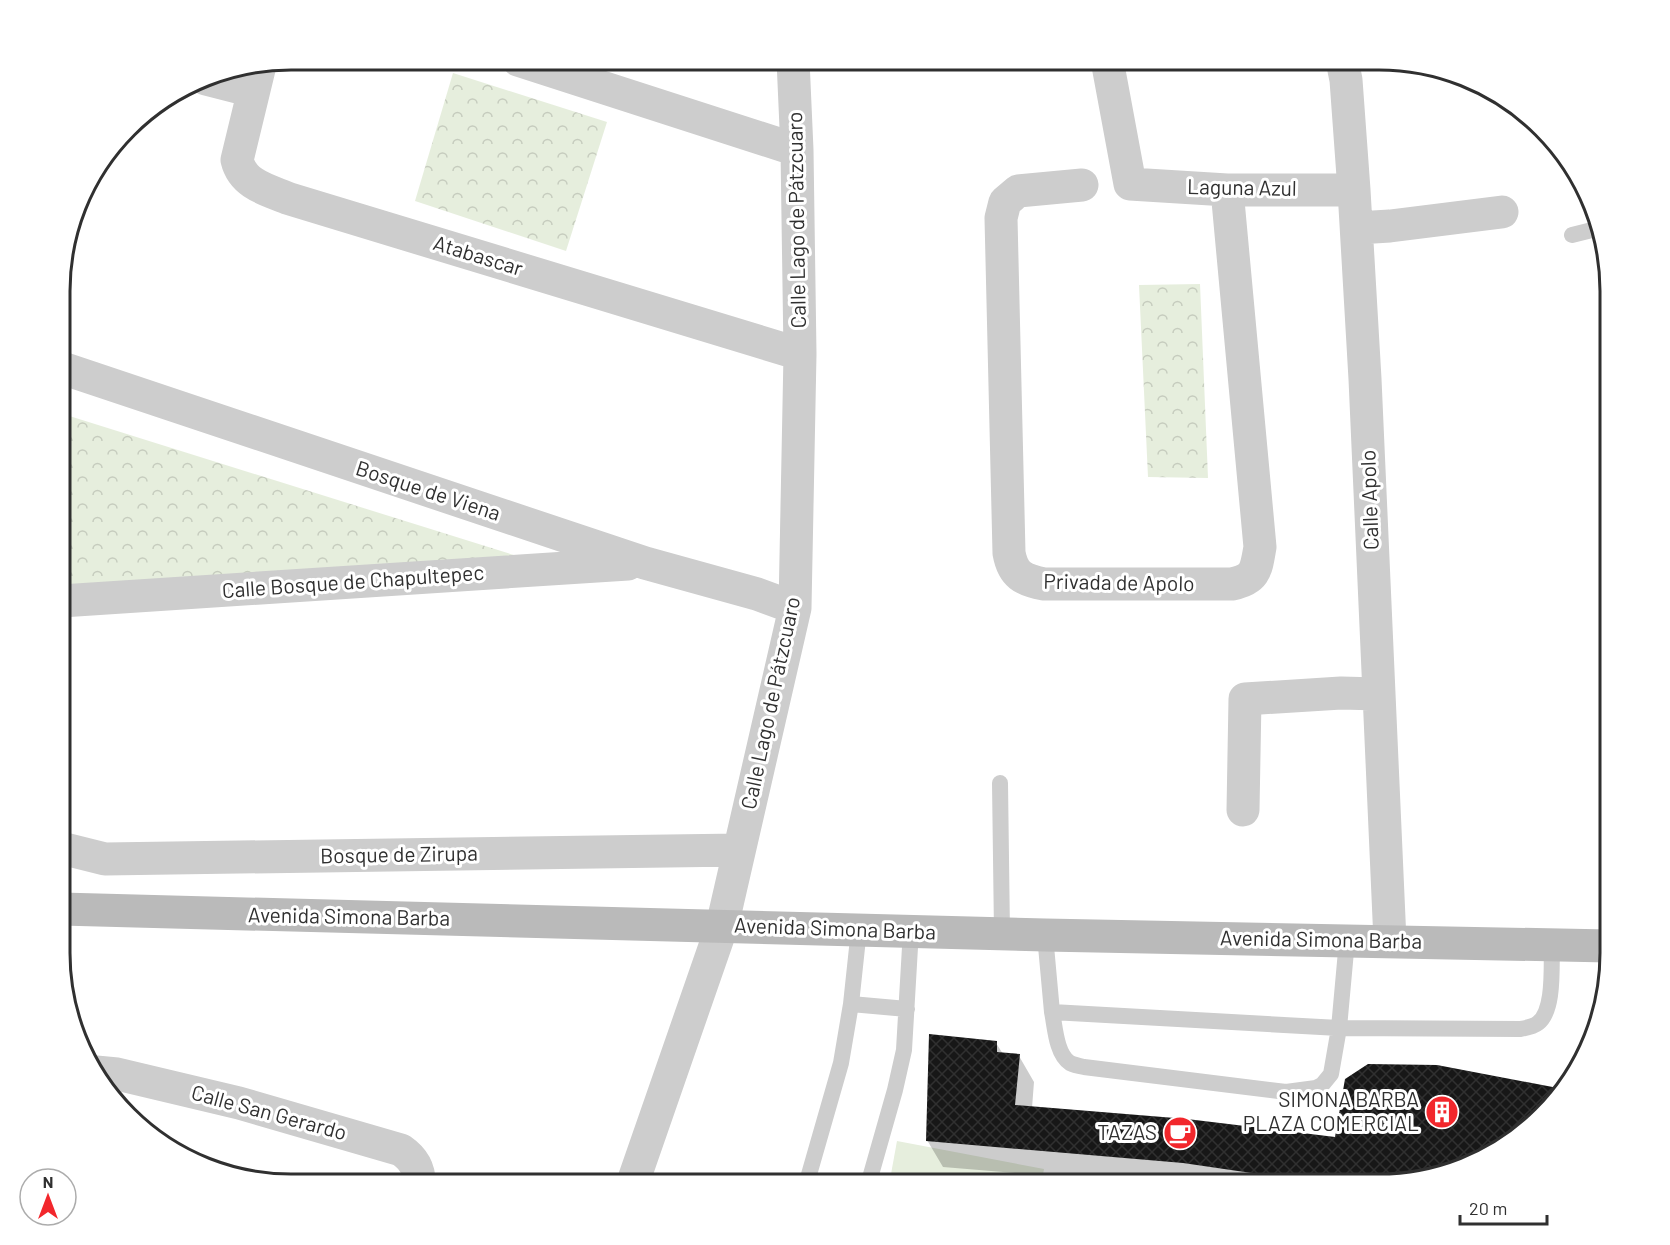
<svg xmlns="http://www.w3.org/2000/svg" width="1670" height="1245" font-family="Barlow,sans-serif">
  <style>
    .grass { fill: #e6eedd }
    .park { fill: url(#park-crowns) }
    .shadow { fill: #0003 }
    .building { fill: url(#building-cross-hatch) }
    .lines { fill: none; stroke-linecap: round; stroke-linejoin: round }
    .service { stroke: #cdcdcd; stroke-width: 16 }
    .minor { stroke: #cdcdcd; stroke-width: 33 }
    .secondary { stroke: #bababa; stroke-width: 33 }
    .labels { text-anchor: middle; stroke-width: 6; stroke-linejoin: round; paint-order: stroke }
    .street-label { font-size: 21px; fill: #303030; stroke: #fff }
    .poi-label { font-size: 21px; fill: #303030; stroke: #fff; text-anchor: end }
    .rim { fill: none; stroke: #303030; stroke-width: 3 }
  </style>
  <defs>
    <pattern id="park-crowns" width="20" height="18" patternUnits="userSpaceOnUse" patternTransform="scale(1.5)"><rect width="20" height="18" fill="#e6eedd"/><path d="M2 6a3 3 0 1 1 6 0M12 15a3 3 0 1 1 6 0" fill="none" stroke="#c6ccbe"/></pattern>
    <pattern id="building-cross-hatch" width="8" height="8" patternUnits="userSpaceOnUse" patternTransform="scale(1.5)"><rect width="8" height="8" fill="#171717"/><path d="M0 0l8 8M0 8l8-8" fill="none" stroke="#303030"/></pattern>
  </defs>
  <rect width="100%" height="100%" fill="#fff"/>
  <path class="grass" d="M897 1141 1044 1169 1041 1185H889Z"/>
  <path class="park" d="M453 73 607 122 566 251 415 201Z
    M1200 284 1208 478 1148 477 1139 285Z
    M63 414 536 562 61 585Z"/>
  <path class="shadow" d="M996 1043 1003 1054 1019 1056 1034 1082 1032 1108 1336 1139 1437 1067 1562 1090 1553 1106 1481 1161 1379 1185H1155L943 1167 927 1140Z"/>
  <path class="building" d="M929 1034 997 1041V1052L1020 1054 1015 1105 1187 1119 1335 1137 1345 1079 1368 1064 1437 1065 1563 1089 1553 1106 1481 1161 1379 1185H1334L1183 1163 926 1141Z"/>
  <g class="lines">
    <path class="service" d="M1572 235 1596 229
      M1000 783 1002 933
      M1045 935 1052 1012 1339 1028 1520 1029C1526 1028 1533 1027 1538 1023 1555 1010 1551 965 1552 944
      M851 1004 907 1009
      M1052 1012C1055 1026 1056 1054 1070 1063 1074 1065 1079 1066 1084 1067L1286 1092 1316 1088 1322 1085 1331 1074 1339 1028 1347 940
      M806 1185 841 1063 851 1004 859 929
      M868 1185 895 1090 904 1050 911 930"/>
    <path class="minor" d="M518 60 797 150
      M1107 60 1130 184 1227 190H1354
      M1342 60 1346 80 1354 190 1365 379 1390 941
      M260 65 237 160C243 185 268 190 290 199L800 354
      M206 79 253 91
      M1082 185 1018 191 1005 202 1001 218 1009 553C1013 575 1023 580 1044 584H1232C1256 579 1256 570 1260 547L1227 190
      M1357 228 1390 226 1502 212
      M62 368 645 563 757 594 795 608
      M61 601 628 564
      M1243 810 1245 699 1341 693 1379 694
      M61 848 105 859 739 850
      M96 1072 117 1074 239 1103 401 1150C414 1159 420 1169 419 1185
      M632 1185 722 926 795 608 800 354 797 150 793 60"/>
    <path class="secondary" d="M61 909 1045 935 1609 946"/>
  </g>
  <defs>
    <symbol id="building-disc" viewBox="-11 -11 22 22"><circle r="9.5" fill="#f2272c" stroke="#fff"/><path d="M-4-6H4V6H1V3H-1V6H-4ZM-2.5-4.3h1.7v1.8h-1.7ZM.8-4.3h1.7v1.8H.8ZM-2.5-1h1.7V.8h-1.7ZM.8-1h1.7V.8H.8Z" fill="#fff"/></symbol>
    <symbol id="cafe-disc" viewBox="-11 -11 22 22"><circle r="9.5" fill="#f2272c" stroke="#fff"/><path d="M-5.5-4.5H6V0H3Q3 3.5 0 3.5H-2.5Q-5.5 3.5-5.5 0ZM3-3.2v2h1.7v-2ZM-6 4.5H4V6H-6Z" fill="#fff"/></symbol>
  </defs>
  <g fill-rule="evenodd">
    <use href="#building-disc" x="1423" y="1093" width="38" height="38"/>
    <use href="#cafe-disc" x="1161" y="1114" width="38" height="38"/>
  </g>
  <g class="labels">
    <g class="street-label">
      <text transform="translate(1242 188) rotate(1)" y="7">Laguna Azul</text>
      <text transform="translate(797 220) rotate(-91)" y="7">Calle Lago de Pátzcuaro</text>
      <text transform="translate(478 256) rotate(17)" y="7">Atabascar</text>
      <text transform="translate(428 491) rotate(18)" y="7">Bosque de Viena</text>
      <text transform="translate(1370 500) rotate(-92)" y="7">Calle Apolo</text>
      <text transform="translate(353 582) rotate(-4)" y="7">Calle Bosque de Chapultepec</text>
      <text transform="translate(1119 583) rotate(1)" y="7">Privada de Apolo</text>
      <text transform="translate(771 703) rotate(-78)" y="7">Calle Lago de Pátzcuaro</text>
      <text transform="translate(399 855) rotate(-1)" y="7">Bosque de Zirupa</text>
      <text transform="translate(349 917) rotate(1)" y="7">Avenida Simona Barba</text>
      <text transform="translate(835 929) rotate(2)" y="7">Avenida Simona Barba</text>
      <text transform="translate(1321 940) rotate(1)" y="7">Avenida Simona Barba</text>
      <text transform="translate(269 1113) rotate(15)" y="7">Calle San Gerardo</text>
    </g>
    <g class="poi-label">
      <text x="1419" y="1107">SIMONA BARBA<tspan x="1419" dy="24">PLAZA COMERCIAL</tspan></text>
      <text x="1157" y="1140">TAZAS</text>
    </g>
  </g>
  <path d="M0 0H1670V1245H0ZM291 70H1379A221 221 0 0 1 1600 291V953A221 221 0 0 1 1379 1174H291A221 221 0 0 1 70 953V291A221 221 0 0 1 291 70Z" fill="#fff" fill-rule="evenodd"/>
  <path class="rim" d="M291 70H1379A221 221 0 0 1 1600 291V953A221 221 0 0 1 1379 1174H291A221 221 0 0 1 70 953V291A221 221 0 0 1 291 70Z"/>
  <g transform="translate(48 1197)"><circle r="28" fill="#ffffff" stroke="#acacac" stroke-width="1.5"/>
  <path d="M0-4.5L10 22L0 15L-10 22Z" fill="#f2272c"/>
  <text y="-9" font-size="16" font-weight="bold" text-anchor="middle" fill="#303030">N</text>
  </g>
  <path d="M1460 1215v9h87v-9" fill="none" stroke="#303030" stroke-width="3"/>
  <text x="1469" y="1215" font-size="18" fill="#303030" stroke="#ffffff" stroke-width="4.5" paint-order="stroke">20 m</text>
</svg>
